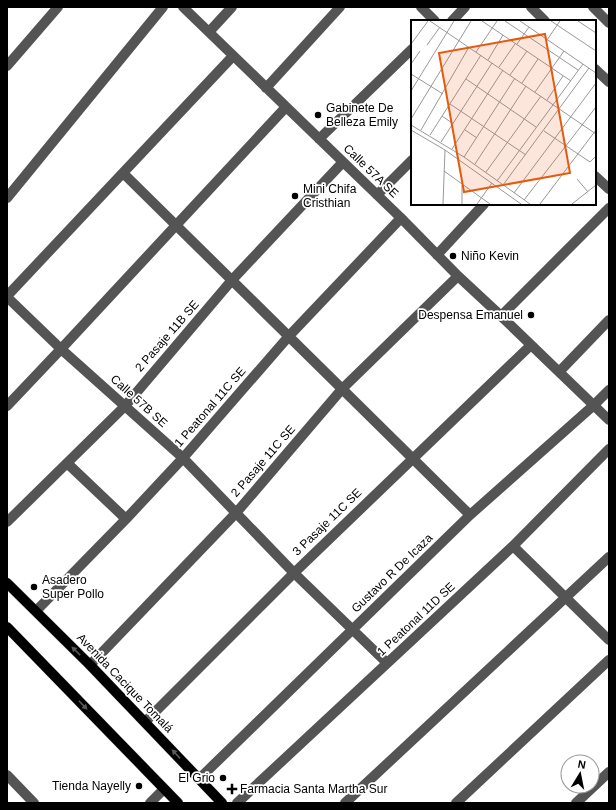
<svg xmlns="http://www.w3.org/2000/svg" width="616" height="810" font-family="Helvetica,sans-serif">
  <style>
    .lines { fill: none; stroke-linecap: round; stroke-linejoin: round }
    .major-casing { stroke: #dbdbdb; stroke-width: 11 }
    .minor { stroke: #545454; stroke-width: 10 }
    .major { stroke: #000; stroke-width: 10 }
    .oneway { fill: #595959 }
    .poi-dot { fill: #000; stroke: #fff; stroke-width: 1.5 }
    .labels { text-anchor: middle; stroke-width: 3.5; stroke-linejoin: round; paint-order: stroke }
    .poi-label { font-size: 12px; fill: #000; stroke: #fff; text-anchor: start }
    .street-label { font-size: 12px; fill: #000; stroke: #fff }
    .inset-road { fill: none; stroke: #999; stroke-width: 1 }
    .view { fill: #e8590c; fill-opacity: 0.15; stroke: #e8590c; stroke-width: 2 }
    .inset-edge { fill: none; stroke: #000; stroke-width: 2 }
  </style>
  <rect width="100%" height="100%" fill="#fff"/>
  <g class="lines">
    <defs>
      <path id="major" d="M7 583 90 665 222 803
        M7 627 178 803"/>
    </defs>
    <use href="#major" class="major-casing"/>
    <path class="minor" d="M183 7 401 218 458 276 501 316 609 420
      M421 7 435 21
      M531 7 545 21
      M593 7 609 23
      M452 21 465 7
      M209 32 232 7
      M7 66 58 7
      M595 69 609 82
      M266 88 340 7
      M319 139 412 49
      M123 173 470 515
      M595 176 609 189
      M377 195 412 160
      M7 198 163 7
      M437 255 484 204
      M7 296 233 56
      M7 297 61 349 183 458 294 573 387 663
      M501 316 609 208
      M559 372 609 320
      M7 406 61 349 286 107
      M67 463 126 519
      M7 522 125 406 232 280 343 162
      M513 546 609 640
      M36 611 126 519 183 458 289 336 401 218
      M90 665 236 513 342 389 458 276
      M145 722 294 573 531 345
      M7 775 34 803
      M199 779 470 515 594 405 609 390
      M150 803 164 789
      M237 803 513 546 609 449
      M345 803 609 557
      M456 803 609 660
      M576 803 609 772"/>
    <use href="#major" class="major"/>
  </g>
  <defs><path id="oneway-solid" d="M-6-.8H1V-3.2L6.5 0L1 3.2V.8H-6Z"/></defs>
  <g class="oneway">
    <use href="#oneway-solid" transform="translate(76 651) rotate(-135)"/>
    <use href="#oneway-solid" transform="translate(83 705) rotate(46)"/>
    <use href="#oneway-solid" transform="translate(176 754) rotate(-133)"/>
  </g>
  <g class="poi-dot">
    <circle cx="318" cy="115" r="4"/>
    <circle cx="295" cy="196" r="4"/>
    <circle cx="453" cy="256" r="4"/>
    <circle cx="531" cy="315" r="4"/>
    <circle cx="34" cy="587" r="4"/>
    <circle cx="223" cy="778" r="4"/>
    <circle cx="139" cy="786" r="4"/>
    <path d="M230 783h4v4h4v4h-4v4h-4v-4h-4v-4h4z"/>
  </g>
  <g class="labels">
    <g class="poi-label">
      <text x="326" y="112">Gabinete De<tspan x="326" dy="14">Belleza Emily</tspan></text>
      <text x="303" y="193">Mini Chifa<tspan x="303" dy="14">Cristhian</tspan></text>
      <text x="461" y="260">Niño Kevin</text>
      <text x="523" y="319" text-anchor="end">Despensa Emanuel</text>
      <text x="42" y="584">Asadero<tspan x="42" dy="14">Super Pollo</tspan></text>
      <text x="215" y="782" text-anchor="end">El Grio</text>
      <text x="131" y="790" text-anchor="end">Tienda Nayelly</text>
      <text x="240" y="793">Farmacia Santa Martha Sur</text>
    </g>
    <g class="street-label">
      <text transform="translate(371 171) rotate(44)" y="4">Calle 57A SE</text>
      <text transform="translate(167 336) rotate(-49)" y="4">2 Pasaje 11B SE</text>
      <text transform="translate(139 401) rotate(42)" y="4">Calle 57B SE</text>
      <text transform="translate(210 407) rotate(-49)" y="4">1 Peatonal 11C SE</text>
      <text transform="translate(263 461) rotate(-49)" y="4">2 Pasaje 11C SE</text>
      <text transform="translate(327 522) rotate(-44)" y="4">3 Pasaje 11C SE</text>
      <text transform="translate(392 573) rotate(-44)" y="4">Gustavo R De Icaza</text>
      <text transform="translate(416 619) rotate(-43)" y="4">1 Peatonal 11D SE</text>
      <text transform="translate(125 683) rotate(46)" y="4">Avenida Cacique Tomalá</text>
    </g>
  </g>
  <g transform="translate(411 20)">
    <rect width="185" height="185" fill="#fff"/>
    <path class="inset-road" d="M19 1 185 114M71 1 160 61M94 1 167 50M109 1 185 53M140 1 185 31M167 1 185 13M136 20 149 1M0 24 17 1M106 24 118 7M16 25 29 7M65 32 86 1M77 40 92 15M0 44 9 31M88 47 104 24M0 54 32 74M99 55 116 31M55 59 125 107M111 63 127 39M0 71 43 1M124 72 153 31M136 80 152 56M39 84 115 135M31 96 41 103M0 99 60 1M0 105 53 137 119 184M0 110 34 130 110 184M10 110 58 27M54 110 66 118M133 111 179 142 185 136M19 115 70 35M30 122 81 43M41 129 92 50M53 137 104 58M64 144 115 66M33 151 79 184M75 152 130 76M166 159 177 172M86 161 172 44M92 165 178 48M103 173 185 63M113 180 185 87M32 184 34 130M51 184V165M66 184 81 163M129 184 185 110M161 184 185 165"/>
    <path class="view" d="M134 14 159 153 53 172 28 33Z"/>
    <rect width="185" height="185" class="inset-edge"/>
  </g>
  <rect width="616" height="810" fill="none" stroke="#000000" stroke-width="16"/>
  <g transform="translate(580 774) rotate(10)"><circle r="19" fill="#ffffff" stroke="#999999"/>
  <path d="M0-3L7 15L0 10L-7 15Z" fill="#000000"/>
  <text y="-6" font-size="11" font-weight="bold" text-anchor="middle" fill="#000000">N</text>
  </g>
</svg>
